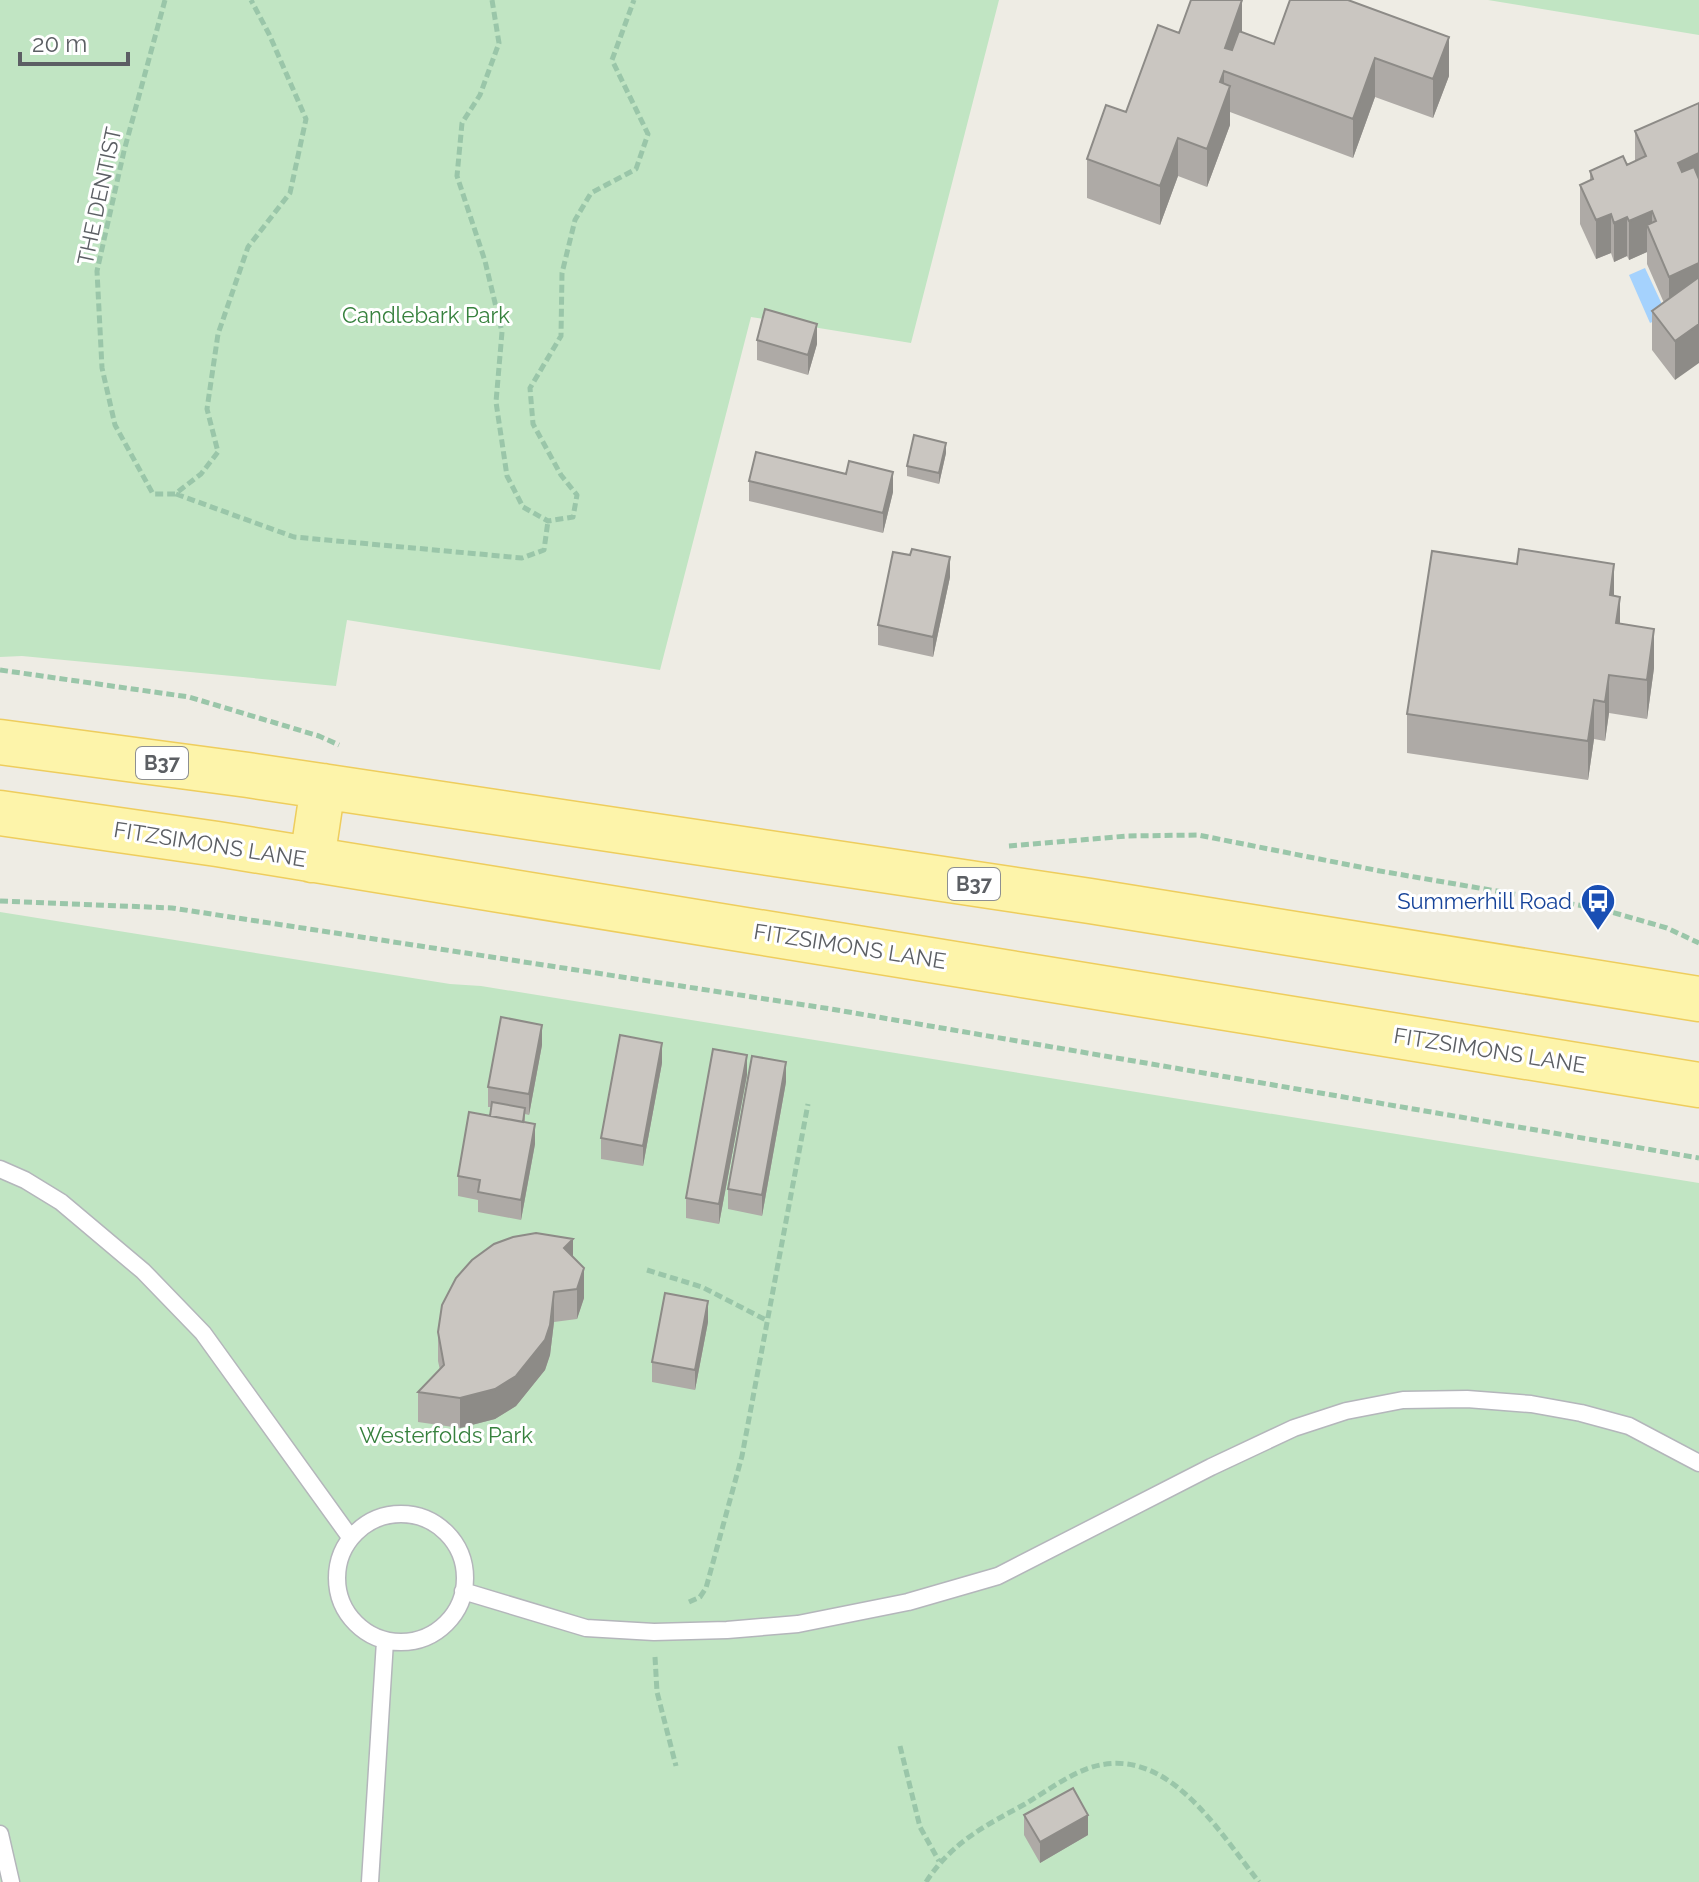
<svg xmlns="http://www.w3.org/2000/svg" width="1699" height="1882" font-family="Raleway,sans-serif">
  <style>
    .green { fill: #c1e5c3 }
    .water { fill: #a5d2fd }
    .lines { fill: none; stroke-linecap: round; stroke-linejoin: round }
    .lane-casing { stroke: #b4b6bb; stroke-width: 19 }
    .primary-casing { stroke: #eecd5d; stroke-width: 47 }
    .path { stroke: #9ac6a9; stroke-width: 5; stroke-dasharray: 8 4; stroke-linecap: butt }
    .lane { stroke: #fff; stroke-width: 16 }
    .primary { stroke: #fdf4aa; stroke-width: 44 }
    .wall { fill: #aeaaa6 }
    .shaded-wall { fill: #8d8b87 }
    .building { fill: #cac6c1; stroke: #8d8b87; stroke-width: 2 }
    .labels { text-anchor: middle; stroke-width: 6; stroke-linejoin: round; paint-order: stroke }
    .shield { fill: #fff; stroke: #8d8f92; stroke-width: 2 }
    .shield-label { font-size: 20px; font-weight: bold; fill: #5c5f64 }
    .street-label { font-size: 22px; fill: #5c5f64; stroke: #fff }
    .park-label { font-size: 22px; fill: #36813d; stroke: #fff }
    .transit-label { font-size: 22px; fill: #164399; stroke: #fff; text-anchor: end }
  </style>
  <rect width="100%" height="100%" fill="#eeece4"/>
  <path class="green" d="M0 0H999L911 343 751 317 660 670 347 620 336 686 22 656 0 657Z
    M1488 0H1699V35Z
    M0 912 450 984 481 986 1699 1183V1882H0Z"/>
  <path class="water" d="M1645 268 1667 315 1650 323 1629 275Z"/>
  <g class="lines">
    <defs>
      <path id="lane" d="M0 1169 25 1180 61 1202 143 1271 203 1333 350 1537
        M337 1578a64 64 0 1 1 128 0a64 64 0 1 1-128 0Z
        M463 1591 586 1628 654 1632 727 1630 798 1624 908 1602 998 1576 1211 1467 1294 1428 1346 1411 1403 1400 1467 1399 1531 1404 1581 1413 1629 1426 1699 1463
        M0 1834 11 1882
        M370 1882 385 1641"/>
      <path id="primary" d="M0 742 248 775 1090 901 1699 999
        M0 813 217 844 1699 1085
        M312 860 323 786"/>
    </defs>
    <use href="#lane" class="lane-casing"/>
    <use href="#primary" class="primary-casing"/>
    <path class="path" d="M165 0 124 151 97 271 102 368 115 425 153 494H175L201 474 218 452 207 409 218 334 248 247 290 193 306 119 269 34 251 0
      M492 0 499 43 480 95 462 123 457 176 485 261 502 332 496 402 507 476 523 507 548 521 573 517 577 495 561 475 533 424 530 388 561 336 562 273 575 220 591 193 636 169 648 134 612 60 634 0
      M176 494 294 537 522 558 544 550 548 521
      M0 670 189 697 319 736 339 745
      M1009 846 1127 836 1198 835 1380 871 1601 909 1667 928 1699 943
      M0 901 172 908 831 1009 1699 1158
      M647 1270 702 1287 766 1320
      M689 1602 700 1597 706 1588 742 1456 808 1104
      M655 1657 657 1692 676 1766
      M900 1746 920 1827 939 1861
      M926 1882C952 1842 985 1826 1025 1804 1045 1792 1067 1776 1089 1768 1167 1742 1218 1831 1259 1882"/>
    <use href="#lane" class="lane"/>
    <use href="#primary" class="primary"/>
  </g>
  <path class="wall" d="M1290 0 1449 76 1433 118 1375 97 1353 158 1230 112V125L1207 187 1178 176 1160 225 1087 198V159L1126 112 1179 33H1242L1274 44Z
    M1699 103 1675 380 1652 350V311L1664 303 1647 264V252L1629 260 1627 256 1614 262 1611 253 1596 259 1580 224V185L1590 181V171L1627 165 1635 161V131Z
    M757 340 817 344 808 375 757 360Z
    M946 453 939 484 907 476V466Z
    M846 474 893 492 883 533 749 501V481Z
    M910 555 950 577 933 657 878 645V625Z
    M1614 596 1620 624 1654 668 1647 719 1609 713 1605 741 1594 739 1588 780 1407 753V714Z
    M542 1045 529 1115 525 1114V1122L535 1144 521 1220 478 1212V1200L458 1196V1176L490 1116 491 1107H488V1087Z
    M662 1063 643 1166 601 1159V1138Z
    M747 1075 719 1224 686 1218V1198Z
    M786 1082 762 1216 728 1209V1189Z
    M573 1257 584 1298 577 1319 554 1322 550 1355 545 1370 516 1406 495 1419 460 1428 418 1422V1392L440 1370 438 1361V1332Z
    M708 1322 695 1390 652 1382V1362Z
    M1024 1815 1088 1835 1040 1863 1024 1835Z"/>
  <path class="shaded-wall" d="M1242 0V38L1229 73 1225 48Z
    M1449 37V76L1433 118V79Z
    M1375 58V97L1353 158V119Z
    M1224 71V102L1230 86V125L1207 187V149L1220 82Z
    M1178 138V176L1160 225V186Z
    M1699 153V192L1678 201V163Z
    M1652 211V236L1647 225V252L1629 260V221Z
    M1611 214V253L1596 259V220Z
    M1627 217V256L1614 262V223Z
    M1699 263V302L1669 315V277Z
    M817 324V344L808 375V355Z
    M1699 324V363L1675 380V341Z
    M946 443V453L939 484V473Z
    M893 472V492L883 533V513Z
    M950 557V577L933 657V637Z
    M1614 564V603L1610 595Z
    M1620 597V635L1616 623Z
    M1654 629V668L1647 719V680Z
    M1609 675V713L1605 741V702Z
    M1594 700V739L1588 780V741Z
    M542 1025V1045L529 1115V1094Z
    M662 1043V1063L643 1166V1146Z
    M747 1055V1075L719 1224V1204Z
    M786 1062V1082L762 1216V1195Z
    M535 1124V1144L521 1220V1200Z
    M573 1239V1268L564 1248Z
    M584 1268V1298L577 1319V1289Z
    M554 1292V1322L550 1355 545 1370 516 1406 495 1419 460 1428V1398Z
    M708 1301V1322L695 1390V1370Z
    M1088 1815V1835L1040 1863V1842Z"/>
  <path class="building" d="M1191 0H1242L1225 48 1232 50 1239 31 1274 44 1290 0H1348L1449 37 1433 79 1375 58 1353 119 1224 71 1220 82 1230 86 1207 149 1178 138 1160 186 1087 159 1106 105 1126 112 1158 25 1179 33Z
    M1699 103V153L1678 163 1682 172 1694 167 1699 179V263L1669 277 1647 225 1656 221 1652 211 1629 221 1627 217 1614 223 1611 214 1596 220 1580 185 1593 179 1590 171 1623 156 1627 165 1646 156 1635 131Z
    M1699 277V324L1675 341 1652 311Z
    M765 309 817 324 808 355 757 340Z
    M914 435 946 443 939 473 907 466Z
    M756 452 846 474 849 461 893 472 883 513 749 481Z
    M912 549 950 557 933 637 878 625 893 552 910 555Z
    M1519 549 1614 564 1610 595 1620 597 1616 623 1654 629 1647 680 1609 675 1605 702 1594 700 1588 741 1407 714 1432 551 1517 564Z
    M501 1017 542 1025 529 1094 488 1087Z
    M620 1035 662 1043 643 1146 601 1138Z
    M713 1049 747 1055 719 1204 686 1198Z
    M752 1056 786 1062 762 1195 728 1189Z
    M492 1102 525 1108 523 1122 490 1116Z
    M469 1112 535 1124 521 1200 478 1192 480 1180 458 1176Z
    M536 1233 573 1239 564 1248 584 1268 577 1289 554 1292 550 1325 545 1340 516 1376 495 1389 460 1398 418 1392 444 1365 438 1332 442 1305 456 1278 472 1260 494 1244 513 1237Z
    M665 1293 708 1301 695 1370 652 1362Z
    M1073 1788 1088 1815 1040 1842 1024 1815Z"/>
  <defs>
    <symbol id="bus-pin" viewBox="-11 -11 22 30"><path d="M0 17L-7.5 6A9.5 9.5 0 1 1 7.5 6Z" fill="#1a4fb4" stroke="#fff"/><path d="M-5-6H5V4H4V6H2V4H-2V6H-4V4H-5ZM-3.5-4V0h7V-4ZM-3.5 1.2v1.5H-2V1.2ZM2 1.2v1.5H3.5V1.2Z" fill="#fff"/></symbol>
  </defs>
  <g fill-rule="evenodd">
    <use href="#bus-pin" x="1578" y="881" width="40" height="54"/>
  </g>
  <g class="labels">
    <g class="shield">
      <rect x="136" y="747" width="52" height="32" rx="6"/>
      <rect x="948" y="868" width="52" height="32" rx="6"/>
    </g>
    <g class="shield-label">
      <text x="162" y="770">B37</text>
      <text x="974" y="891">B37</text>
    </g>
    <g class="street-label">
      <text transform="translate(99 196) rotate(-78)" y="8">THE DENTIST</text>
      <text transform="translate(210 844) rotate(9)" y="8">FITZSIMONS LANE</text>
      <text transform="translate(850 946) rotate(9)" y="8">FITZSIMONS LANE</text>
      <text transform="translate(1490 1050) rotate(9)" y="8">FITZSIMONS LANE</text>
    </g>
    <g class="park-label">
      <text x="426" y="323">Candlebark Park</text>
      <text x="446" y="1443">Westerfolds Park</text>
    </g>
    <g class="transit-label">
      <text x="1572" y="909">Summerhill Road</text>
    </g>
  </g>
  <path d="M20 52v12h108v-12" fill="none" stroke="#5c5f64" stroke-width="4"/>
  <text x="32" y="52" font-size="24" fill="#5c5f64" stroke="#ffffff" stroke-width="6" paint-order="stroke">20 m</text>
</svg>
